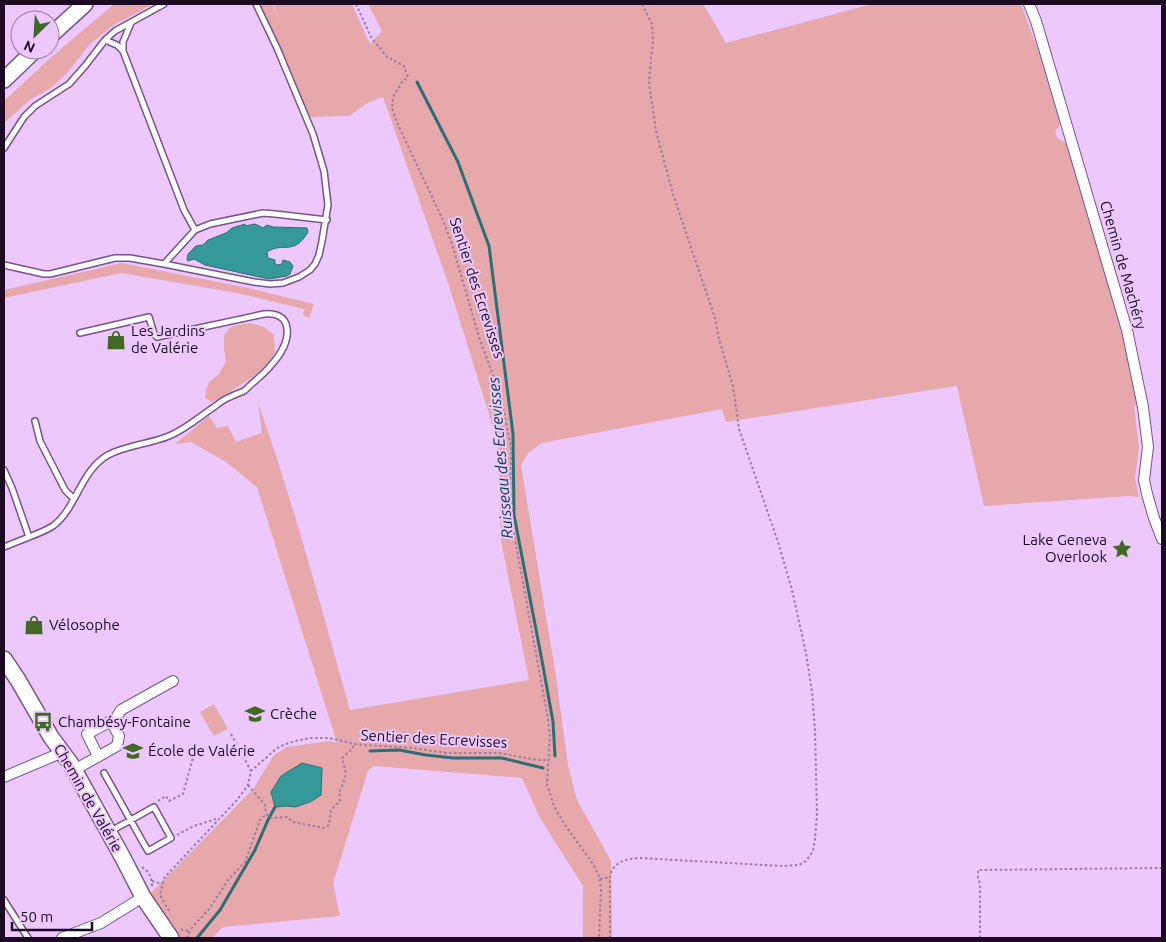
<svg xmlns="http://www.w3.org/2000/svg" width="1166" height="942" font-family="Ubuntu,sans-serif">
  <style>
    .green { fill: #e7a8ac }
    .water { fill: #359999; stroke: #2d6e75 }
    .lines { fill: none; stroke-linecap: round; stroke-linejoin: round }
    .stream { stroke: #2d6e75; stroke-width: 3 }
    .lane-casing { stroke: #79528c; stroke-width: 8 }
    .street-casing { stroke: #79528c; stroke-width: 12 }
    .secondary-casing { stroke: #79528c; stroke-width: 18 }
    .path { stroke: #987ca5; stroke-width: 2; stroke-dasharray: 2.5 2.5; stroke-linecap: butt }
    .lane { stroke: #fff; stroke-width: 5 }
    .street { stroke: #fff; stroke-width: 10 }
    .secondary { stroke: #fff; stroke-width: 15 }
    .labels { text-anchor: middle; stroke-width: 4; stroke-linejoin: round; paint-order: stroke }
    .street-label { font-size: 15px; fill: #1b0a22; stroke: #ecc8fd }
    .poi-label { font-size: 15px; fill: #1b0a22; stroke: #ecc8fd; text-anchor: start }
    .water-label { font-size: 16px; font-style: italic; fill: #003e3e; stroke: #ecc8fd }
  </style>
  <rect width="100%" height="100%" fill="#ecc8fd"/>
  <path class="green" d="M114 4H153L112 26 89 45 69 71 51 88 31 99 4 123V101L48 60Z
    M257 4H272L281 24 273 4H352L370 44 382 31 368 4H703L726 43 872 4H1021L1040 55 1060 123 1059 127 1055 131 1058 139 1065 142 1069 147 1123 329 1140 405 1134 406 1139 447 1135 478 1139 497 1129 496 984 506 957 386 726 422 722 409 542 443 528 453 521 465 556 677 568 765 577 800 611 861 612 938H583V886L540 818 522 778 374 766 368 771 333 883 340 916 223 927 212 938H181L150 894 254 788 274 755 287 747 330 741 337 743 257 487 226 462 191 442 175 444 209 416 217 428 228 426 236 442 262 433 258 403C294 504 321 607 350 710L529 680 501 541 498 443 448 283 383 97 369 102 349 116 310 117 287 65Z
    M122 263 248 288 314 304 309 318 303 315 304 309 237 293 121 273 4 298V290Z
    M251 323 264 327 274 335 275 353 264 369 227 394 212 402 205 398 206 390 209 382 219 374 226 361 224 348V335L232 326Z
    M214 704 228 729 214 736 200 712Z"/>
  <path class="water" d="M245 224V226L255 224 263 228 267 225 273 227 307 228 308 232C293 257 283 241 267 252L268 258 275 260V264L277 265 282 264 283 260 290 262 293 266 290 274 287 276 269 279 205 265 194 259 188 261 187 259 188 254 196 246 203 245 208 240 226 233 232 228Z
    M302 763 322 768 321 795 310 802 295 807 286 806 275 807 271 792 281 776Z"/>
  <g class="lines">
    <path class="stream" d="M417 82 458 162 489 246 513 434 514 515 543 666 553 722 555 756
      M370 751 399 750 426 755 453 758H502L543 768
      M197 938 220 910 255 850 268 820 275 807"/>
    <defs>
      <path id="lane" d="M105 40 117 45 123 51V42L131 23
        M123 51 184 210 195 230 164 264
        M4 148 24 117 35 106 69 84 85 66 105 40 115 31 164 4
        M195 230 210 224 263 213 275 214 327 220
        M4 265 44 274H50L115 258H130L164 264 254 282 270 284 283 283 299 277 310 270 315 264 319 255 322 241 328 205 324 171 313 134 277 48 256 4
        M35 421 40 441 65 490 73 498
        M4 470 12 488 29 537 4 547
        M29 537C37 534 45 531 53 526 77 508 80 471 108 455 127 445 150 444 169 436 186 429 199 417 214 407 219 403 224 399 230 397 234 395 239 393 244 391 248 388 251 384 255 381 269 369 293 345 286 324 283 315 273 313 264 314L157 337 154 334 149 317 80 333
        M104 773C119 799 133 825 148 851L171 838 154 807 111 831
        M4 900 28 938"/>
      <path id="street" d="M1029 4 1036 21 1127 330 1143 407 1148 447 1144 480 1147 494 1154 518 1162 539
        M111 721 116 718 121 710 173 681
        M74 770 117 746 119 736 111 721 87 734 98 756
        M4 777 63 752
        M62 938 101 923 143 897"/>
      <path id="secondary" d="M50 36 85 4
        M4 80 35 50
        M4 659 18 680 51 737 71 764 123 858 143 897 171 938"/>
    </defs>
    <use href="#lane" class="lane-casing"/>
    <use href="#street" class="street-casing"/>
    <use href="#secondary" class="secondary-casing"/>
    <path class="path" d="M356 4 371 37 387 57 404 66 408 77 402 82 393 97 392 109 399 127 442 218 452 244 479 337 501 397 511 447 510 499 513 528 548 719 550 736 547 784 554 806 565 825 593 864 599 876 601 888 599 938
      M231 734 251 771
      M248 785 265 805 266 814
      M158 801 166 796 169 801 183 794 194 754
      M266 814 272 818 287 817 293 822 324 828 329 825 331 810 340 801 339 792 343 784 346 773 342 758 350 751 355 744
      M177 835 194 826 219 818
      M142 867C149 871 152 878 152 886
      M600 879 610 877
      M152 881 162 884
      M169 911 160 895 164 878 237 800 248 785 251 771 276 749 283 745 295 741 310 738H329L355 744 365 745 412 748 447 753H499L538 760H548
      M181 929 185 931 190 930
      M187 938 190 930 210 908 228 880 245 862 260 820 266 814
      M610 938V875C615 861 626 859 640 858L782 866 799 865 806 861 813 851 815 839 817 815 815 731 812 692 806 653 792 590 779 545 739 429 733 386 719 339 715 318 673 194 656 131 649 83 651 58 653 43 652 24 642 4
      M980 938V884L978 878V870L1162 868"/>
    <use href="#lane" class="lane"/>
    <use href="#street" class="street"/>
    <use href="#secondary" class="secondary"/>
  </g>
  <defs>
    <symbol id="shop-bare" viewBox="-9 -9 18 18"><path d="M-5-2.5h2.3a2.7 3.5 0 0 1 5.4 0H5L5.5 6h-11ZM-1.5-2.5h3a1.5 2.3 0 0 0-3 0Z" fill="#416925" stroke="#ecc8fd" stroke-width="2.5" paint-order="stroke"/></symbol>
    <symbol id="sight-bare" viewBox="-9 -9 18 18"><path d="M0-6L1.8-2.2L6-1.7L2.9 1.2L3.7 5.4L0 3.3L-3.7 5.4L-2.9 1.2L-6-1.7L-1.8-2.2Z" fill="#416925" stroke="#ecc8fd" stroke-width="2.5" paint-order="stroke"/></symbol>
    <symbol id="school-bare" viewBox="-9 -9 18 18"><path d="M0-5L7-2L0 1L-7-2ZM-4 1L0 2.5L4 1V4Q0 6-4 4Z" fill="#416925" stroke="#ecc8fd" stroke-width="2.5" paint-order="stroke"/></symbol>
    <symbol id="bus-bare" viewBox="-9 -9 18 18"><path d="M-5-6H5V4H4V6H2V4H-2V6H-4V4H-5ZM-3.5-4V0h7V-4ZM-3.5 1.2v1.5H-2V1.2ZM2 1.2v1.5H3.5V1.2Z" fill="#416925" stroke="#ecc8fd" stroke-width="2.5" paint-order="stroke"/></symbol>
  </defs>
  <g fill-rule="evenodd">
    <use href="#shop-bare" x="102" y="326" width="28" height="28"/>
    <use href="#sight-bare" x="1108" y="535" width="28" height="28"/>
    <use href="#shop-bare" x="20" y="611" width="28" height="28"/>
    <use href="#school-bare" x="241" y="700" width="28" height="28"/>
    <use href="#bus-bare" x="29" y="708" width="28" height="28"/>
    <use href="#school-bare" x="119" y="737" width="28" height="28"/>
  </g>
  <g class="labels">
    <g class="street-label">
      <text transform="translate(1123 265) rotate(74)" y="5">Chemin de Machéry</text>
      <text transform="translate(477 288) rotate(72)" y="5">Sentier des Ecrevisses</text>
      <text transform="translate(434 739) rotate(3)" y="5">Sentier des Ecrevisses</text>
      <text transform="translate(88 798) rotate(60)" y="5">Chemin de Valérie</text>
    </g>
    <g class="poi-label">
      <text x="131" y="336">Les Jardins<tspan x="131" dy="17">de Valérie</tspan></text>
      <text x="1107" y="545" text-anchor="end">Lake Geneva<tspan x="1107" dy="17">Overlook</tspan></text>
      <text x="49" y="630">Vélosophe</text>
      <text x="270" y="719">Crèche</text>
      <text x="58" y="727">Chambésy-Fontaine</text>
      <text x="148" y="756">École de Valérie</text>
    </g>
    <g class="water-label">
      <text transform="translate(500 458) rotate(-95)" y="6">Ruisseau des Ecrevisses</text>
    </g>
  </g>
  <rect width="1166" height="942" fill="none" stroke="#1b0a22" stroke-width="10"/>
  <g transform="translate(35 35) rotate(205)"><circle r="24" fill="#ecc8fd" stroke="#987ca5"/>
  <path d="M0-4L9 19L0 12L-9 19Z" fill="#416925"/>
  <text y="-8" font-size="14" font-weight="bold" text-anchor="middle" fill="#1b0a22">N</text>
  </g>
  <path d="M12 922v8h80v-8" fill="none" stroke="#1b0a22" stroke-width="2.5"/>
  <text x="20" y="922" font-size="15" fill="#1b0a22" stroke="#ecc8fd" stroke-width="4" paint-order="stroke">50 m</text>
</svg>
